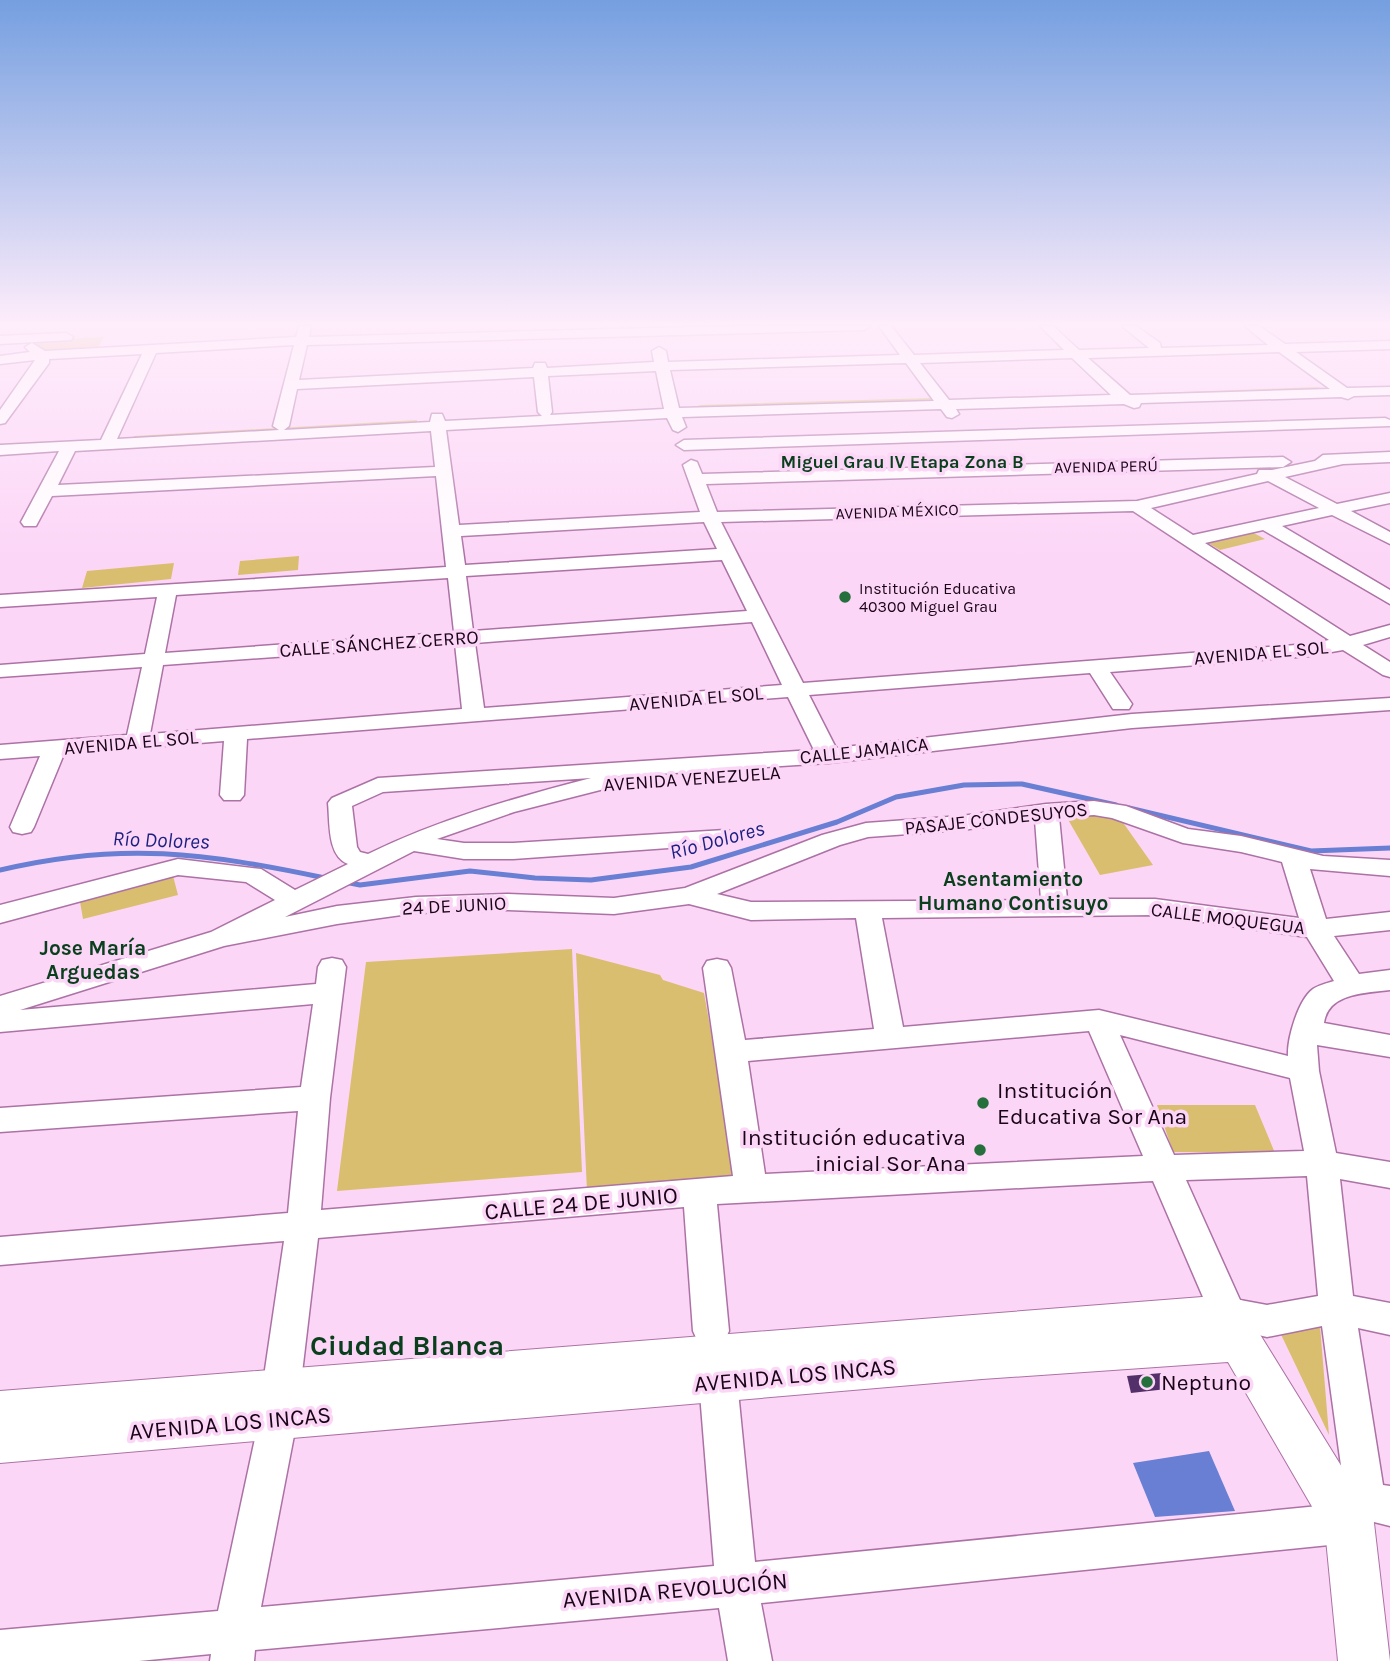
<svg xmlns="http://www.w3.org/2000/svg" width="1390" height="1661" font-family="Karla,sans-serif">
  <style>
    .green { fill: #d9be6f }
    .water { fill: #687fd3 }
    .lines { fill: none; stroke-linecap: round; stroke-linejoin: round }
    .stream { stroke: #687fd3; stroke-width: 5 }
    .building { fill: #54306a }
    .minor-casing { stroke: #ac72a5; stroke-width: 3 }
    .major-casing { stroke: #ac72a5; stroke-width: 2 }
    .minor { fill: #fff; fill-rule: evenodd }
    .major { fill: #fff; fill-rule: evenodd }
    .poi-dot { fill: #256f3d; stroke: #fcd6f7; stroke-width: 2.5 }
    .labels { text-anchor: middle; stroke-width: 7; stroke-linejoin: round; paint-order: stroke }
    .far-street-label { font-size: 16px; fill: #1a0518; stroke: #fcd6f7 }
    .far-poi-label { font-size: 16px; fill: #1a0518; stroke: #fcd6f7; text-anchor: start }
    .far-neighbourhood-label { font-size: 18px; font-weight: bold; fill: #0a3f1d; stroke: #fcd6f7 }
    .street-label { font-size: 19px; fill: #1a0518; stroke: #fcd6f7 }
    .water-label { font-size: 21px; font-style: italic; fill: #1a1f81; stroke: #fcd6f7 }
    .neighbourhood-label { font-size: 21px; font-weight: bold; fill: #0a3f1d; stroke: #fcd6f7 }
    .near-poi-label { font-size: 23px; fill: #1a0518; stroke: #fcd6f7; text-anchor: start }
    .near-street-label { font-size: 23px; fill: #1a0518; stroke: #fcd6f7 }
    .near-quarter-label { font-size: 28px; font-weight: bold; fill: #0a3f1d; stroke: #fcd6f7 }
  </style>
  <rect width="100%" height="100%" fill="#fcd6f7"/>
  <path class="green" d="M104 337 97 349 43 352 37 344 38 340Z
    M1318 387 1326 390 1134 397 1126 394Z
    M931 398 937 402 692 409 700 405Z
    M417 420V425L132 441 134 436Z
    M1246 529 1265 539 1220 550 1201 539Z
    M299 556 298 570 238 575 240 561Z
    M174 563 171 579 82 588 87 571Z
    M1117 814 1153 865 1100 875 1066 816Z
    M172 872 178 895 83 919 79 896Z
    M572 949 582 1172 337 1191 366 962Z
    M576 953 660 975 663 980 704 993 738 1182 587 1191Z
    M1157 1105H1255L1275 1153 1173 1152Z
    M1276 1324 1320 1326 1329 1435Z"/>
  <path class="water" d="M1209 1451 1235 1511 1155 1517 1133 1463Z"/>
  <g class="lines">
    <path class="stream" d="M1129 808 1311 851 1390 848
      M0 870C122 841 205 853 325 878
      M345 882 360 885 470 871 535 878 591 880 691 867 837 822 896 797 964 785 1022 784 1116 805"/>
  </g>
  <path class="building" d="M1162 1373 1167 1389 1131 1393 1127 1376Z"/>
  <g class="lines">
    <defs>
      <path id="minor" d="M299 326H311L309 337 735 326H870L864 330 307 345 299 380 533 368 535 363H545L547 368 654 362 652 351 659 347 666 351 668 362 900 355 879 326H891L914 355 1064 350 1040 326H1053L1079 350 1149 348 1122 326H1136L1160 343 1161 348 1268 345 1245 326H1259L1285 344 1390 341V349L1296 352 1347 388 1390 387V395L1354 396 1348 399 1341 397 1141 403 1139 407 1134 408 1124 404 956 409 959 414 952 418 947 417 941 409 682 417 686 427 678 432 673 430 667 418 446 430 459 525 700 512 683 465 691 460 697 462 702 474 1283 457 1291 462 1283 467 706 484 717 512 1137 501 1257 474 1259 470H1272L1315 461 1323 455 1390 452V462L1343 464 1285 477 1337 504 1390 493V503L1351 511 1390 532V544L1332 515 1282 526 1390 590V604L1263 530 1205 543 1350 636 1390 625V637L1363 645 1390 662V677L1383 675 1343 650 1309 656 1110 672 1132 704 1129 709H1113L1090 673 809 695 836 748 1132 714 1390 698V710L1132 728 828 763 612 777 616 782 612 787 514 812 437 839 464 843H513L725 830 734 832 737 837 734 842 725 844 513 859H464L414 851 285 917 337 906 416 897 507 894 614 898 685 888 822 835 866 823 962 816 1046 804 1094 801 1126 806 1188 829 1241 836 1323 856 1390 860V876L1310 869 1326 919 1390 912V930L1334 936 1359 974 1390 970V990C1365 993 1328 993 1324 1023L1390 1035V1057L1317 1045 1319 1071 1336 1153 1390 1162V1188L1340 1179 1353 1296 1390 1303V1335L1358 1328 1383 1485 1390 1486V1526L1374 1522 1363 1537 1349 1543 761 1603 772 1661H728L719 1608 255 1650 254 1661H210L211 1654 139 1661H0V1630L218 1611 259 1420 265 1407 273 1404 268 1402 262 1390 284 1241 0 1265V1237L288 1213 298 1111 0 1132V1108L301 1087 313 1004 0 1032V996L211 932 275 900 246 882 178 875 0 923V905L178 859 261 869 295 890 348 864C327 856 330 822 328 803L332 798 378 778 814 750 788 697 247 739 244 795 240 800H224L220 795 224 741 64 754 34 827 31 832 22 834 13 832 10 827 40 756 0 759V745L127 735 142 667 0 677V665L145 654 157 597 0 607V595L446 567 436 476 52 496 36 526H24L21 522 59 451 0 455V445L101 440 142 354 49 359V363L5 423 0 424V410L35 360 0 364V356L30 352 25 347 32 343 45 351 296 337ZM294 345 273 426 279 430 117 439 156 353ZM1279 352 1330 389 1130 395 1088 358ZM1072 358 1111 395 949 400 920 363ZM906 363 934 401 679 408 670 370ZM656 371 664 409 550 415 552 412 548 376ZM534 377 538 412 542 416 445 421 442 414H432L430 422 284 430 289 426 297 389ZM431 431 435 467 58 485 75 451ZM1268 481 1319 508 1193 535 1151 508ZM1133 511 1329 640 1309 644 803 683 721 522ZM704 522 717 549 465 565 461 536ZM722 560 747 611 473 631 466 576ZM448 578 454 632 165 653 176 595ZM752 622 782 685 484 708 475 643ZM455 644 462 709 150 734 163 665ZM591 778C514 798 440 819 368 854L360 852 357 847 352 806 383 792ZM1094 815 1112 818 1183 843 1241 852 1282 862 1299 918 1155 899H1067L1059 817ZM1035 820 1041 900 751 902 717 894 840 845 868 837 962 830ZM689 904 751 920 856 918 874 1029 745 1040 731 968 727 961 717 959 707 961 703 968 733 1176 321 1210 330 1098 346 967 342 960 332 958 322 960 318 967 316 984 20 1010 224 946 337 924 416 913 507 910 614 914ZM1155 915 1307 937 1334 981C1328 983 1319 985 1313 989 1298 1000 1287 1039 1288 1056L1099 1010 903 1027 882 918ZM1089 1031 1143 1156 765 1174 748 1061ZM1120 1035 1290 1078 1304 1151 1174 1155ZM1307 1176 1318 1296 1267 1305 1240 1300 1186 1180ZM1153 1181 1215 1325 1267 1337 1322 1326 1345 1495 1339 1504 755 1562 737 1381 731 1369 718 1364 705 1369 699 1381 714 1566 261 1607 297 1420 291 1407 286 1405 294 1402 300 1390 318 1238 684 1207 693 1331 698 1342 711 1347 724 1342 729 1331 717 1204Z
        M66 333 73 337 71 340 0 344V336Z
        M1385 418 1390 420V426L684 450 676 445 684 440Z"/>
      <path id="major" d="M1228 1295 1243 1301 1256 1328 1366 1506 1374 1523 1390 1661H1338L1325 1529 1228 1362 982 1379 0 1463V1391Z"/>
    </defs>
    <use href="#minor" class="minor-casing"/>
    <use href="#major" class="major-casing"/>
    <use href="#minor" class="minor"/>
    <use href="#major" class="major"/>
  </g>
  <linearGradient id="sky" x2="0" y2="1"><stop stop-color="#759fe0"/><stop offset="0.58" stop-color="#feedfb"/><stop offset="1" stop-color="#feedfb" stop-opacity="0"/></linearGradient>
  <rect width="1390" height="558" fill="url(#sky)"/>
  <g class="poi-dot">
    <circle cx="845" cy="597" r="7"/>
    <circle cx="983" cy="1103" r="7"/>
    <circle cx="980" cy="1150" r="7"/>
    <circle cx="1147" cy="1382" r="7"/>
  </g>
  <g class="labels">
    <g class="far-street-label">
      <text transform="translate(1106 466) rotate(-1)" y="6">AVENIDA PERÚ</text>
      <text transform="translate(897 511) rotate(-2)" y="6">AVENIDA MÉXICO</text>
    </g>
    <g class="far-poi-label">
      <text x="859" y="594">Institución Educativa<tspan x="859" dy="18">40300 Miguel Grau</tspan></text>
    </g>
    <g class="far-neighbourhood-label">
      <text x="902" y="468">Miguel Grau IV Etapa Zona B</text>
    </g>
    <g class="street-label">
      <text transform="translate(379 643) rotate(-4)" y="7">CALLE SÁNCHEZ CERRO</text>
      <text transform="translate(1261 652) rotate(-5)" y="7">AVENIDA EL SOL</text>
      <text transform="translate(696 698) rotate(-5)" y="7">AVENIDA EL SOL</text>
      <text transform="translate(131 742) rotate(-5)" y="7">AVENIDA EL SOL</text>
      <text transform="translate(864 750) rotate(-6)" y="7">CALLE JAMAICA</text>
      <text transform="translate(692 778) rotate(-4)" y="7">AVENIDA VENEZUELA</text>
      <text transform="translate(996 818) rotate(-6)" y="7">PASAJE CONDESUYOS</text>
      <text transform="translate(454 905) rotate(-3)" y="7">24 DE JUNIO</text>
      <text transform="translate(1228 918) rotate(7)" y="7">CALLE MOQUEGUA</text>
    </g>
    <g class="water-label">
      <text transform="translate(161 840) rotate(2)" y="7">Río Dolores</text>
      <text transform="translate(717 840) rotate(-15)" y="7">Río Dolores</text>
    </g>
    <g class="neighbourhood-label">
      <text x="1013" y="886">Asentamiento<tspan x="1013" dy="24">Humano Contisuyo</tspan></text>
      <text x="93" y="955">Jose María<tspan x="93" dy="24">Arguedas</tspan></text>
    </g>
    <g class="near-poi-label">
      <text x="997" y="1098">Institución<tspan x="997" dy="26">Educativa Sor Ana</tspan></text>
      <text x="966" y="1145" text-anchor="end">Institución educativa<tspan x="966" dy="26">inicial Sor Ana</tspan></text>
      <text x="1161" y="1390">Neptuno</text>
    </g>
    <g class="near-street-label">
      <text transform="translate(581 1203) rotate(-5)" y="8">CALLE 24 DE JUNIO</text>
      <text transform="translate(795 1375) rotate(-5)" y="8">AVENIDA LOS INCAS</text>
      <text transform="translate(230 1423) rotate(-5)" y="8">AVENIDA LOS INCAS</text>
      <text transform="translate(675 1590) rotate(-5)" y="8">AVENIDA REVOLUCIÓN</text>
    </g>
    <g class="near-quarter-label">
      <text x="407" y="1355">Ciudad Blanca</text>
    </g>
  </g>
</svg>
